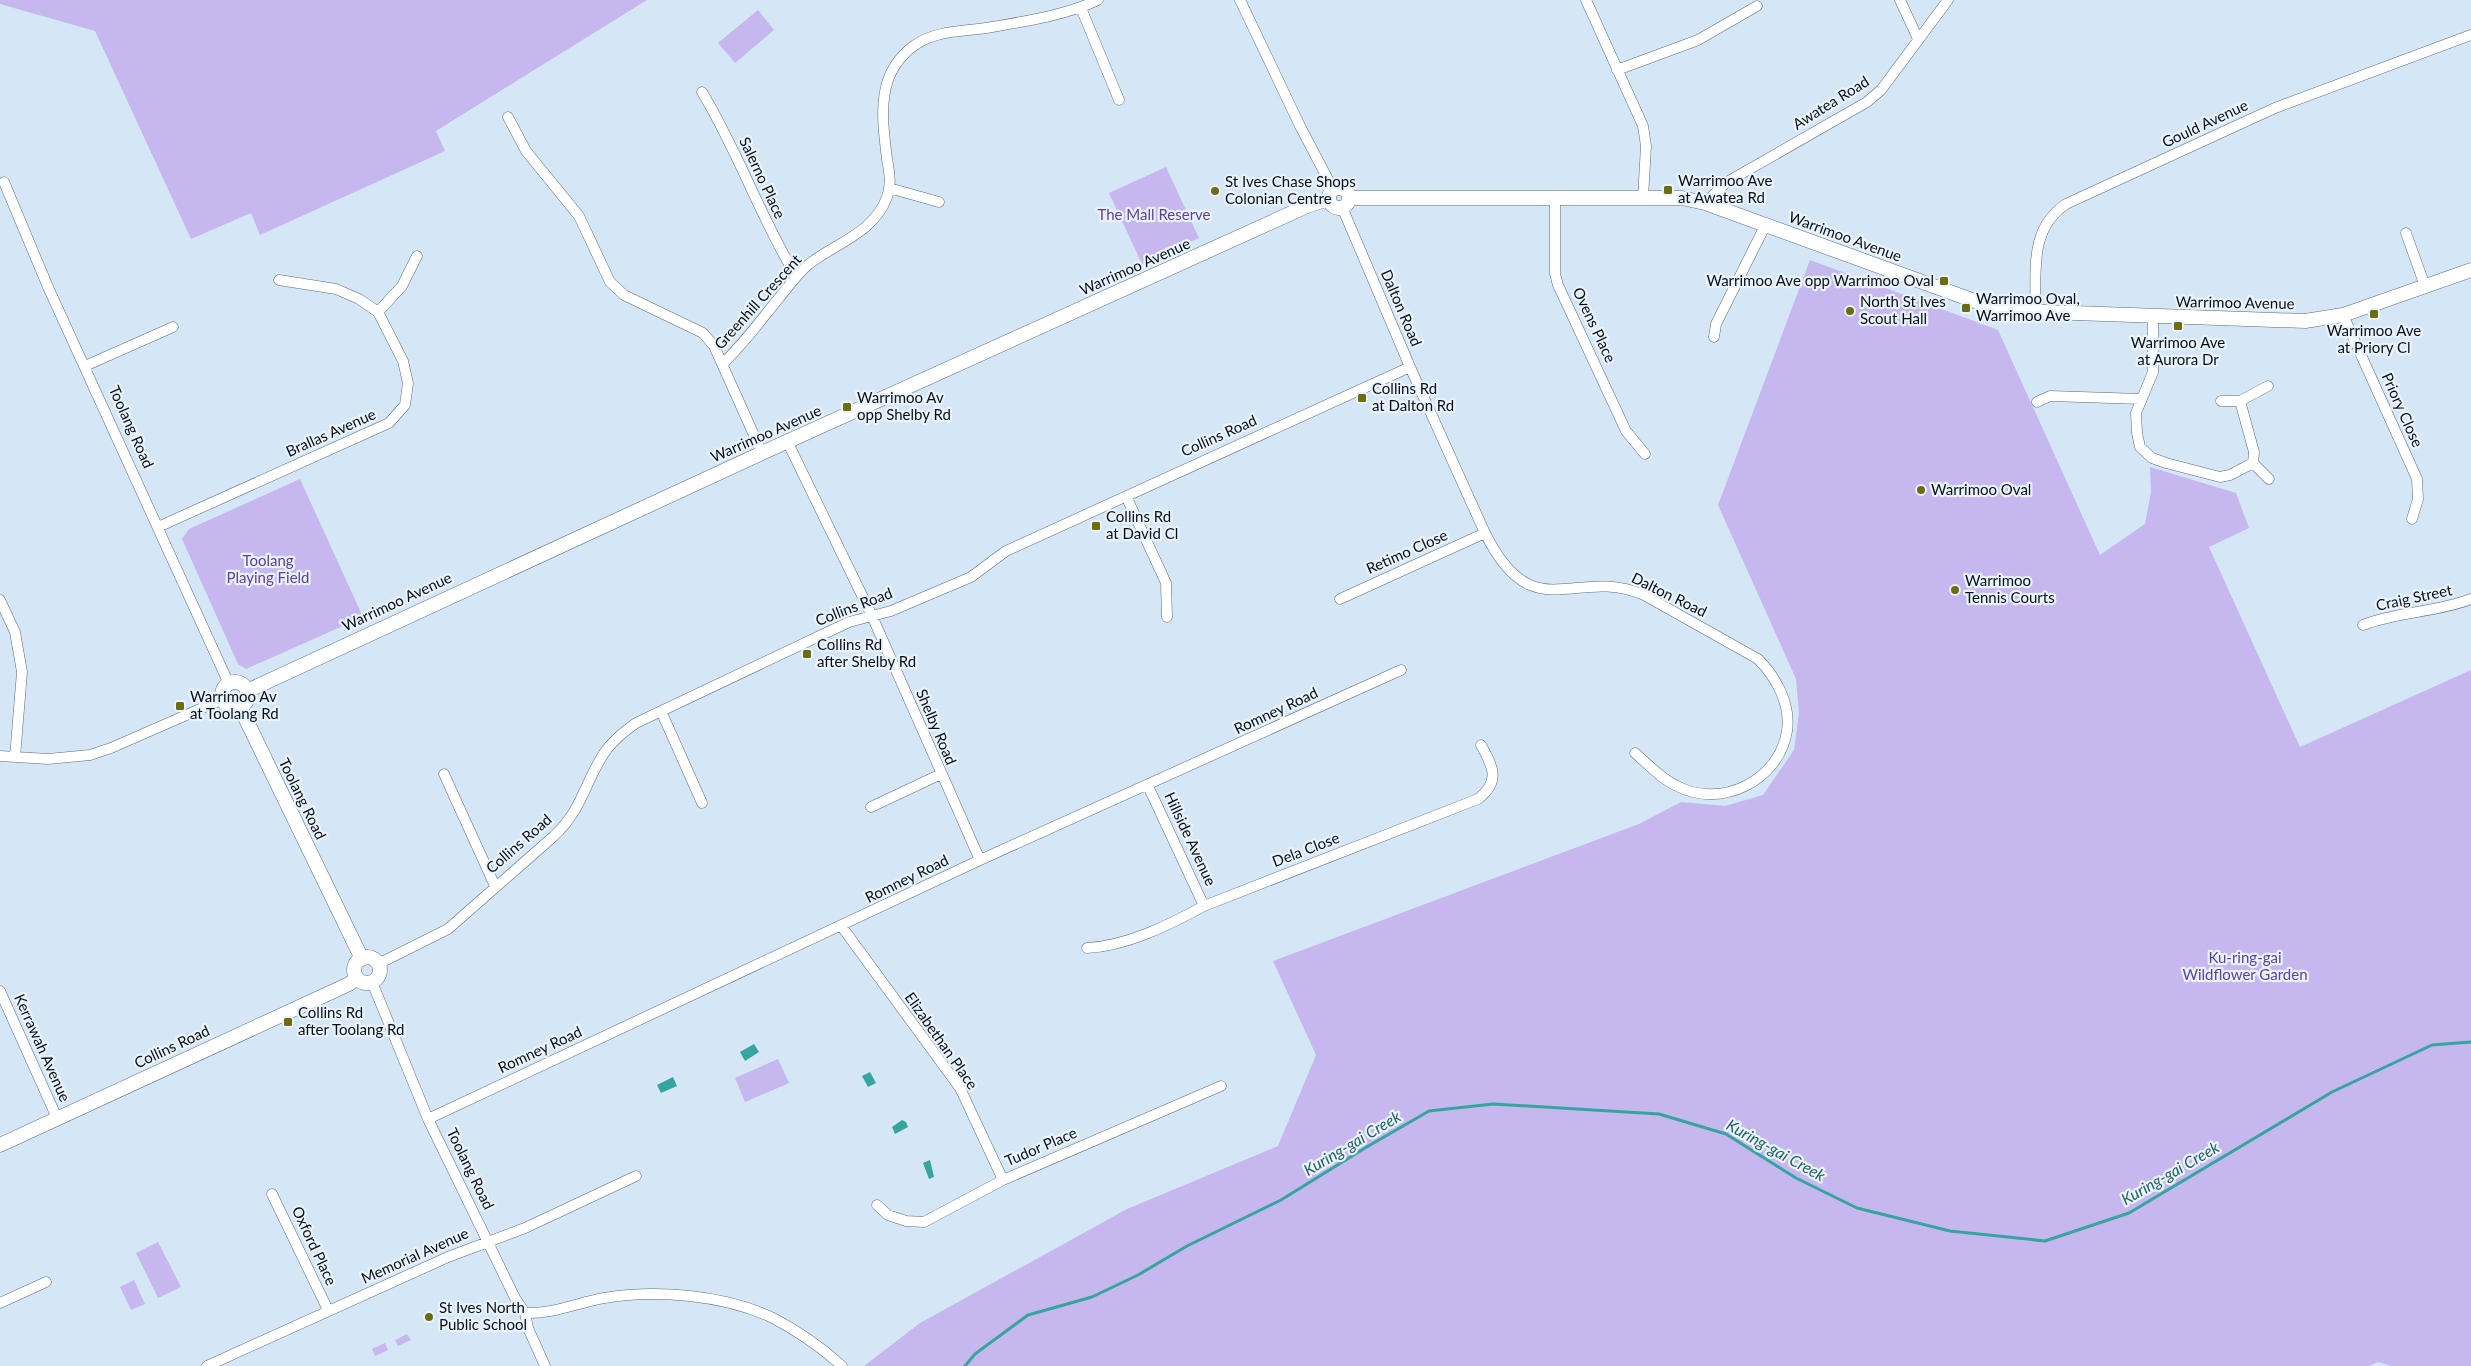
<svg xmlns="http://www.w3.org/2000/svg" width="2471" height="1366" font-family="Lato,sans-serif">
  <style>
    .green { fill: #c6b7ef }
    .water { fill: #36a49f }
    .lines { fill: none; stroke-linecap: round; stroke-linejoin: round }
    .stream { stroke: #36a49f; stroke-width: 3 }
    .minor-casing { stroke: #5b6a77; stroke-width: 11 }
    .tertiary-casing { stroke: #5b6a77; stroke-width: 15 }
    .minor { stroke: #fff; stroke-width: 10 }
    .tertiary { stroke: #fff; stroke-width: 14 }
    .poi-dot { fill: #6c6d10; stroke: #e9f3fc; stroke-width: 2 }
    .labels { text-anchor: middle; stroke-width: 4.5; stroke-linejoin: round; paint-order: stroke }
    .street-label { font-size: 15px; fill: #090f14; stroke: #e9f3fc }
    .poi-label { font-size: 15px; fill: #090f14; stroke: #e9f3fc; text-anchor: start }
    .park-label { font-size: 15px; fill: #613d9f; stroke: #e9f3fc }
    .water-label { font-size: 16px; font-style: italic; fill: #26615e; stroke: #e9f3fc }
  </style>
  <rect width="100%" height="100%" fill="#d5e7f6"/>
  <path class="green" d="M0 0H647L436 131 445 151 260 235 251 213 191 239 95 31 0 4Z
    M758 10 774 30 735 63 718 43Z
    M1166 167 1199 238 1142 264 1109 193Z
    M1810 260 1998 330 2100 555 2145 524 2151 492 2150 467 2236 493 2249 528 2209 547 2300 747 2471 670V1366H2391L2378 1362 2369 1366H864L920 1323 1127 1209 1278 1146 1316 1055 1273 961 1639 824 1681 802 1725 806 1763 795 1794 750 1799 713 1796 679 1718 505Z
    M300 479 363 617 246 669 238 664 182 539 189 529Z
    M778 1059 789 1083 745 1102 735 1078Z
    M158 1242 181 1287 158 1298 136 1253Z
    M134 1280 145 1304 131 1310 120 1287Z
    M407 1334 411 1340 398 1346 395 1340Z
    M385 1343 388 1350 375 1356 372 1349Z"/>
  <path class="water" d="M754 1044 759 1052 745 1061 740 1052Z
    M870 1072 876 1083 868 1087 862 1076Z
    M673 1077 677 1086 661 1093 657 1085Z
    M902 1120 906 1122 908 1127 895 1134 892 1127Z
    M930 1160 934 1177 929 1179 923 1163Z"/>
  <g class="lines">
    <path class="stream" d="M965 1366 975 1354 1028 1315 1092 1297 1138 1275 1187 1246 1281 1200 1365 1148 1429 1111 1493 1104 1659 1114 1726 1134 1796 1178 1857 1208 1950 1231 2045 1241 2129 1213 2332 1092 2432 1045 2471 1042"/>
    <defs>
      <path id="minor" d="M1240 0 1300 126 1333 189
        M1586 0 1643 126 1646 146 1643 198
        M1900 0 1918 39
        M1081 8 1119 100
        M1617 70 1698 40 1757 6
        M702 92C738 151 760 217 796 276
        M508 117 526 151 579 216 610 282 624 295 703 333 714 346 762 453
        M4 182 48 287 229 684
        M889 188 939 202
        M1555 198V274L1558 285 1626 431 1645 454
        M1705 203 1727 182 1867 102 1881 90 1948 0
        M1342 207 1410 367 1485 533C1534 631 1574 565 1644 595L1758 659C1776 677 1791 704 1787 731 1779 781 1721 809 1677 786 1661 779 1648 764 1635 753
        M2406 233 2425 286
        M378 312 402 286 417 256
        M2035 312C2037 271 2028 230 2066 204L2275 108 2471 35
        M2343 315 2417 479 2418 499 2412 519
        M2153 317V372L2136 413 2137 433 2140 447 2152 458 2166 463 2220 477 2230 475 2253 463 2254 452 2240 401
        M1714 337 1716 324 1765 226
        M722 364C743 345 760 321 779 298 788 287 797 274 809 264 836 243 874 233 887 197 892 184 889 171 887 159 882 117 875 73 915 45 939 29 966 32 992 27 1027 21 1066 15 1098 0
        M85 366 173 327
        M2221 401H2240L2268 386
        M2037 402 2050 396 2141 399
        M788 443 872 616 980 860
        M2253 463 2269 479
        M1126 496 1166 583 1167 617
        M158 527 389 423 405 405 408 383 403 361 378 312 359 299 336 289 279 280
        M1340 599 1485 533
        M0 600 15 632 22 672 15 757
        M2363 625C2399 611 2435 613 2471 599
        M661 711 702 803
        M0 756 48 759 90 755 111 748 223 699
        M444 774 495 886
        M1148 786 1204 906
        M871 807 941 774
        M842 927 960 1088 1003 1180
        M1087 948C1127 946 1169 925 1204 906L1478 799C1501 781 1493 767 1481 745
        M378 964 448 929 554 836C584 808 585 779 607 749 615 739 626 730 636 723L849 622 891 611 971 577 1006 551 1410 367
        M372 982 428 1119 515 1298 525 1313 528 1328 545 1366
        M0 991 57 1118
        M428 1119 980 860 1401 670
        M272 1194 328 1310
        M877 1205 888 1215 906 1221 924 1222 1003 1180 1221 1086
        M0 1303 46 1282
        M525 1313C554 1314 576 1303 604 1298 656 1289 725 1295 773 1318 798 1331 821 1347 842 1366
        M207 1366 448 1257 525 1228 636 1176"/>
      <path id="tertiary" d="M1329 198a10 10 0 1 1 20 0a10 10 0 1 1-20 0Z
        M1349 198H1682L1705 203 1994 308 2014 311 2305 321 2343 315 2471 270
        M222 695a13 13 0 1 1 26 0a13 13 0 1 1-26 0Z
        M247 691 762 453 1307 206 1328 199
        M240 707 362 959
        M354 970a13 13 0 1 1 26 0a13 13 0 1 1-26 0Z
        M0 1145 349 984 357 978"/>
    </defs>
    <use href="#minor" class="minor-casing"/>
    <use href="#tertiary" class="tertiary-casing"/>
    <use href="#minor" class="minor"/>
    <use href="#tertiary" class="tertiary"/>
  </g>
  <g class="poi-dot">
    <rect x="1663" y="185" width="10" height="10" rx="2.5"/>
    <circle cx="1215" cy="191" r="5"/>
    <rect x="1939" y="276" width="10" height="10" rx="2.5"/>
    <rect x="1961" y="303" width="10" height="10" rx="2.5"/>
    <circle cx="1850" cy="311" r="5"/>
    <rect x="2369" y="309" width="10" height="10" rx="2.5"/>
    <rect x="2173" y="321" width="10" height="10" rx="2.5"/>
    <rect x="1357" y="393" width="10" height="10" rx="2.5"/>
    <rect x="842" y="402" width="10" height="10" rx="2.5"/>
    <circle cx="1921" cy="490" r="5"/>
    <rect x="1091" y="521" width="10" height="10" rx="2.5"/>
    <circle cx="1955" cy="590" r="5"/>
    <rect x="802" y="649" width="10" height="10" rx="2.5"/>
    <rect x="175" y="701" width="10" height="10" rx="2.5"/>
    <rect x="283" y="1017" width="10" height="10" rx="2.5"/>
    <circle cx="429" cy="1317" r="5"/>
  </g>
  <g class="labels">
    <g class="street-label">
      <text transform="translate(1831 103) rotate(-32)" y="5">Awatea Road</text>
      <text transform="translate(2205 124) rotate(-25)" y="5">Gould Avenue</text>
      <text transform="translate(762 178) rotate(65)" y="5">Salerno Place</text>
      <text transform="translate(1845 237) rotate(20)" y="5">Warrimoo Avenue</text>
      <text transform="translate(1135 267) rotate(-24)" y="5">Warrimoo Avenue</text>
      <text transform="translate(758 302) rotate(-48)" y="5">Greenhill Crescent</text>
      <text transform="translate(2235 303) rotate(1)" y="5">Warrimoo Avenue</text>
      <text transform="translate(1401 308) rotate(67)" y="5">Dalton Road</text>
      <text transform="translate(1594 325) rotate(65)" y="5">Ovens Place</text>
      <text transform="translate(2402 410) rotate(66)" y="5">Priory Close</text>
      <text transform="translate(131 427) rotate(66)" y="5">Toolang Road</text>
      <text transform="translate(331 433) rotate(-24)" y="5">Brallas Avenue</text>
      <text transform="translate(766 434) rotate(-24)" y="5">Warrimoo Avenue</text>
      <text transform="translate(1219 436) rotate(-24)" y="5">Collins Road</text>
      <text transform="translate(1407 552) rotate(-24)" y="5">Retimo Close</text>
      <text transform="translate(1669 595) rotate(26)" y="5">Dalton Road</text>
      <text transform="translate(2414 598) rotate(-12)" y="5">Craig Street</text>
      <text transform="translate(397 602) rotate(-25)" y="5">Warrimoo Avenue</text>
      <text transform="translate(854 607) rotate(-21)" y="5">Collins Road</text>
      <text transform="translate(1276 711) rotate(-25)" y="5">Romney Road</text>
      <text transform="translate(936 727) rotate(67)" y="5">Shelby Road</text>
      <text transform="translate(302 799) rotate(64)" y="5">Toolang Road</text>
      <text transform="translate(1190 839) rotate(65)" y="5">Hillside Avenue</text>
      <text transform="translate(519 844) rotate(-41)" y="5">Collins Road</text>
      <text transform="translate(1306 850) rotate(-21)" y="5">Dela Close</text>
      <text transform="translate(907 879) rotate(-26)" y="5">Romney Road</text>
      <text transform="translate(941 1041) rotate(55)" y="5">Elizabethan Place</text>
      <text transform="translate(172 1047) rotate(-25)" y="5">Collins Road</text>
      <text transform="translate(42 1048) rotate(66)" y="5">Kerrawah Avenue</text>
      <text transform="translate(540 1050) rotate(-25)" y="5">Romney Road</text>
      <text transform="translate(1041 1147) rotate(-23)" y="5">Tudor Place</text>
      <text transform="translate(470 1169) rotate(64)" y="5">Toolang Road</text>
      <text transform="translate(314 1246) rotate(65)" y="5">Oxford Place</text>
      <text transform="translate(415 1256) rotate(-24)" y="5">Memorial Avenue</text>
    </g>
    <g class="poi-label">
      <text x="1678" y="186">Warrimoo Ave<tspan x="1678" dy="17">at Awatea Rd</tspan></text>
      <text x="1225" y="187">St Ives Chase Shops<tspan x="1225" dy="17">Colonian Centre</tspan></text>
      <text x="1934" y="286" text-anchor="end">Warrimoo Ave opp Warrimoo Oval</text>
      <text x="1976" y="304">Warrimoo Oval,<tspan x="1976" dy="17">Warrimoo Ave</tspan></text>
      <text x="1860" y="307">North St Ives<tspan x="1860" dy="17">Scout Hall</tspan></text>
      <text x="2374" y="336" text-anchor="middle">Warrimoo Ave<tspan x="2374" dy="17">at Priory Cl</tspan></text>
      <text x="2178" y="348" text-anchor="middle">Warrimoo Ave<tspan x="2178" dy="17">at Aurora Dr</tspan></text>
      <text x="1372" y="394">Collins Rd<tspan x="1372" dy="17">at Dalton Rd</tspan></text>
      <text x="857" y="403">Warrimoo Av<tspan x="857" dy="17">opp Shelby Rd</tspan></text>
      <text x="1931" y="495">Warrimoo Oval</text>
      <text x="1106" y="522">Collins Rd<tspan x="1106" dy="17">at David Cl</tspan></text>
      <text x="1965" y="586">Warrimoo<tspan x="1965" dy="17">Tennis Courts</tspan></text>
      <text x="817" y="650">Collins Rd<tspan x="817" dy="17">after Shelby Rd</tspan></text>
      <text x="190" y="702">Warrimoo Av<tspan x="190" dy="17">at Toolang Rd</tspan></text>
      <text x="298" y="1018">Collins Rd<tspan x="298" dy="17">after Toolang Rd</tspan></text>
      <text x="439" y="1313">St Ives North<tspan x="439" dy="17">Public School</tspan></text>
    </g>
    <g class="park-label">
      <text x="1154" y="220">The Mall Reserve</text>
      <text x="268" y="566">Toolang<tspan x="268" dy="17">Playing Field</tspan></text>
      <text x="2245" y="963">Ku-ring-gai<tspan x="2245" dy="17">Wildflower Garden</tspan></text>
    </g>
    <g class="water-label">
      <text transform="translate(1352 1143) rotate(-31)" y="6">Kuring-gai Creek</text>
      <text transform="translate(1776 1150) rotate(29)" y="6">Kuring-gai Creek</text>
      <text transform="translate(2170 1173) rotate(-30)" y="6">Kuring-gai Creek</text>
    </g>
  </g>
</svg>
